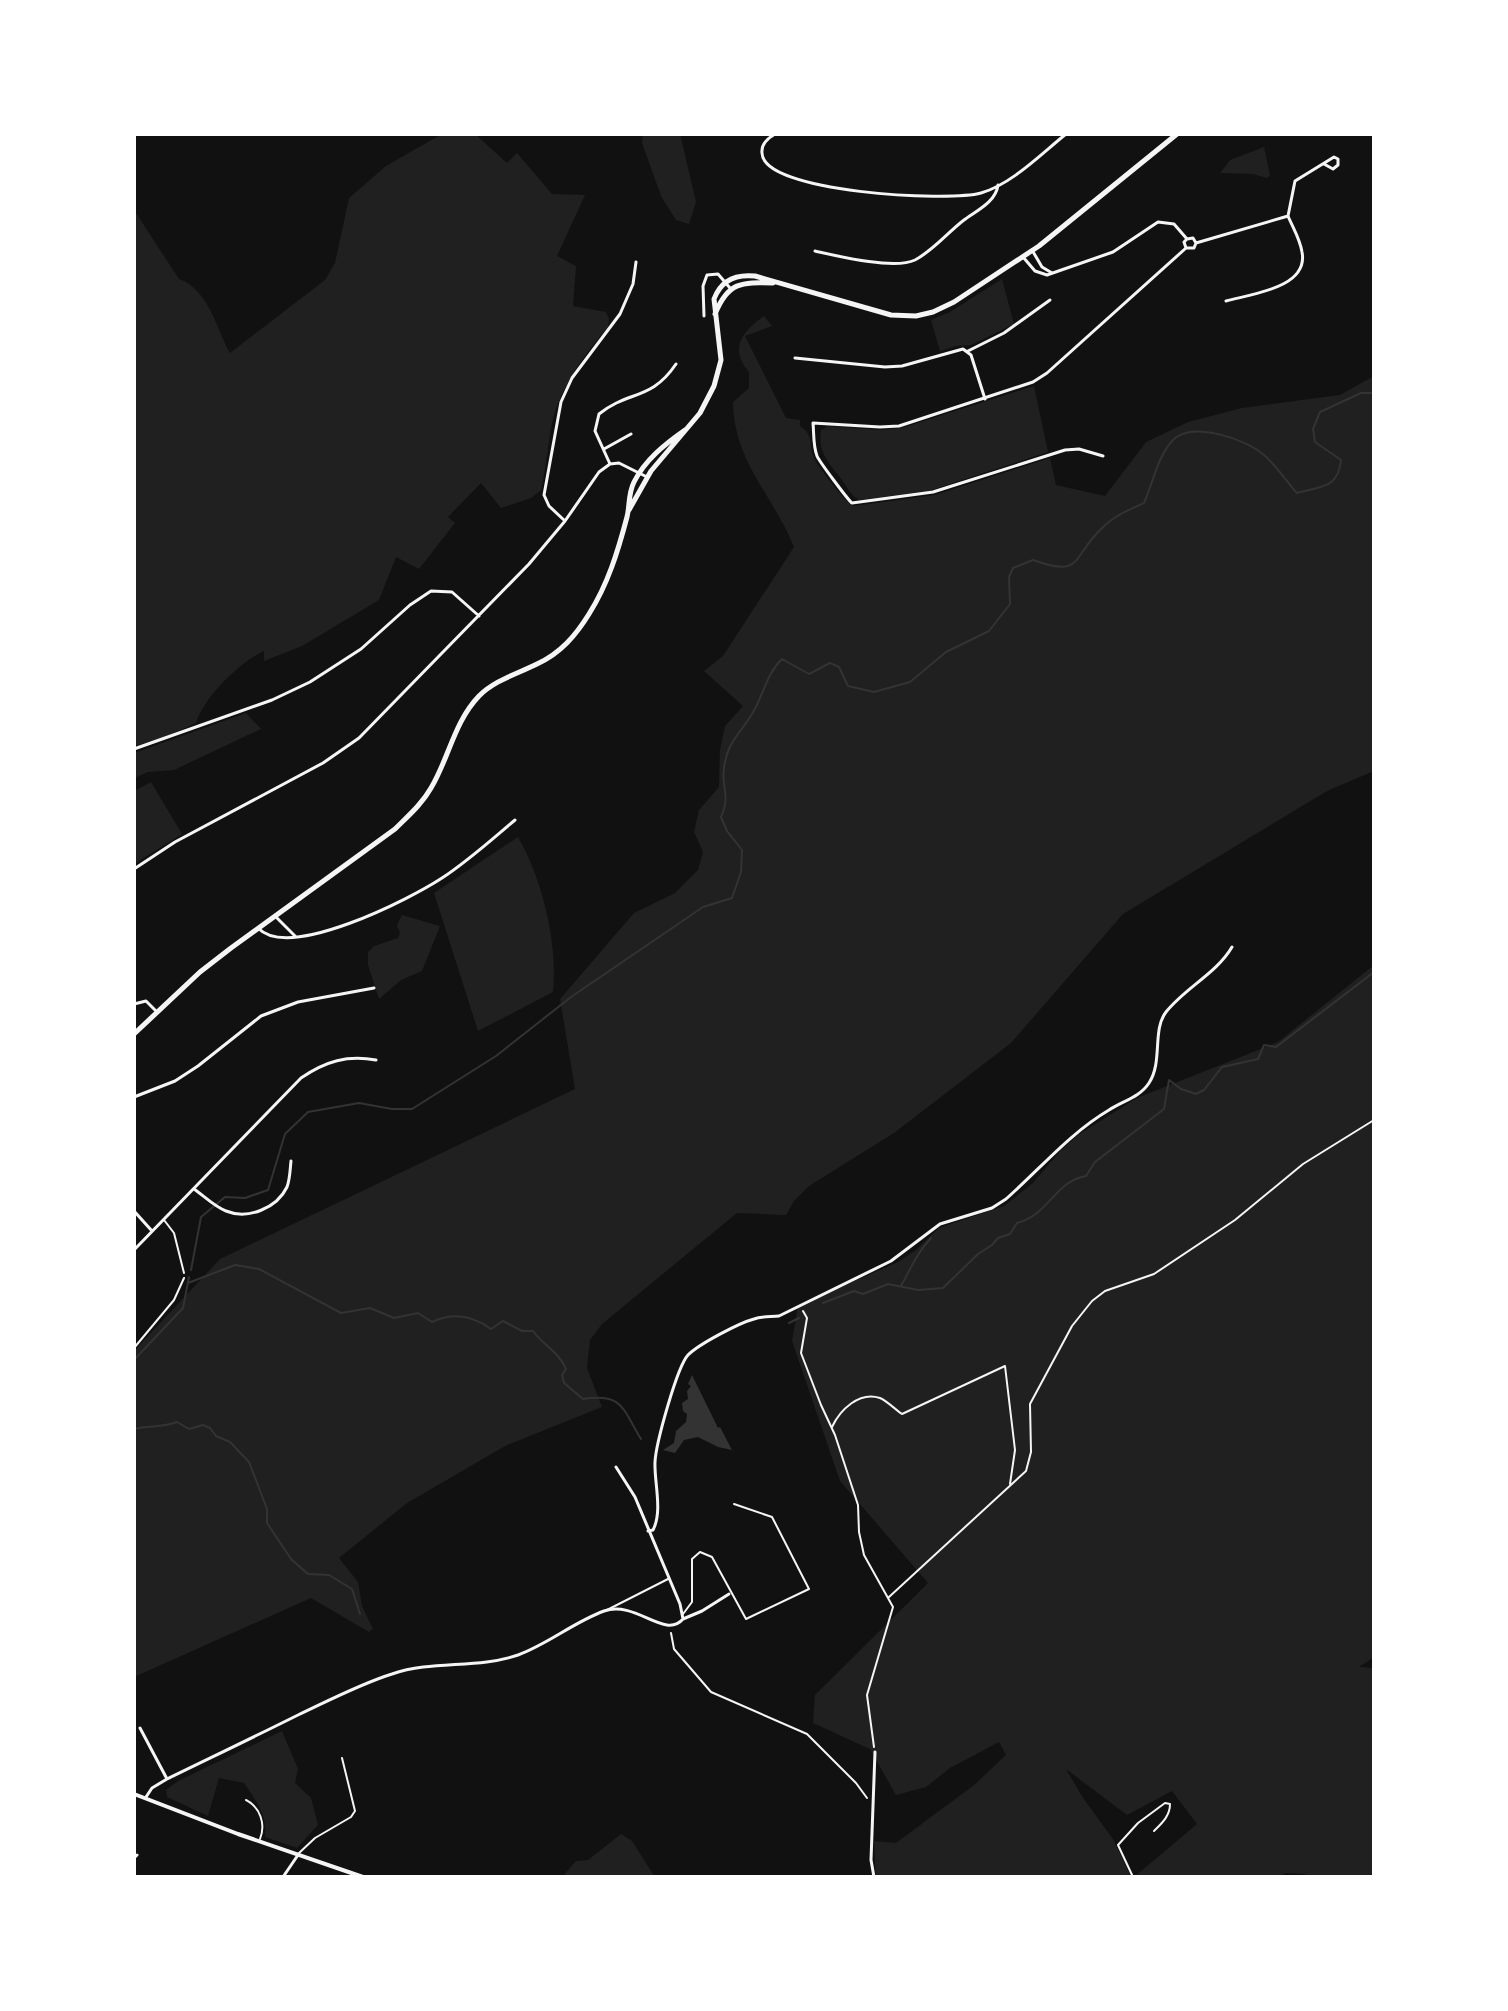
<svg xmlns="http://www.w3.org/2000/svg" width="1508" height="2011" font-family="'PT Sans Narrow',sans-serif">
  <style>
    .green { fill: #202020 }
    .water { fill: #333 }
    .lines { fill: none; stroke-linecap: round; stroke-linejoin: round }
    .stream { stroke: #333; stroke-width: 2 }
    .path { stroke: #f5f5f5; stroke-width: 2 }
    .service { stroke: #f5f5f5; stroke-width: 2 }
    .minor { stroke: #f5f5f5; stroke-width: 3 }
    .tertiary { stroke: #f5f5f5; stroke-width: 4 }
    .secondary { stroke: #f5f5f5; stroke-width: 5 }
  </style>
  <rect width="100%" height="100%" fill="#111"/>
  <path class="green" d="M442 134H475L507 163 517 153 552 194 585 195 557 256 576 266 573 306 606 312 609 319 608 327C583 356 561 386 552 423 548 444 546 469 541 490L531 498 501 508 481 483 448 517 455 523 419 569 396 557 379 600 302 646 264 661V651C239 663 205 696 196 723L161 739 134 746V210L179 279C209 290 216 328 230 353L325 280 335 263 349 198 386 166Z
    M643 134H680L696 202 689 224 676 220 661 196 642 143Z
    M1264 147 1270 175 1267 178 1253 174 1220 173 1230 160Z
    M1002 279 1014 324 971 345 956 346 940 351 931 320 950 312Z
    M764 316 772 326 745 336 786 418 800 420V426C815 435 808 447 815 460 820 469 846 503 853 506L935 495 1050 458 1056 485 1105 496 1146 442 1188 422 1242 408 1340 395 1374 376V593L1372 594 1374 597V771L1327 791 1123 914 1011 1043 894 1133 809 1186 794 1201 786 1215 737 1213 602 1324 590 1340 587 1368 602 1407 505 1446 407 1503 339 1558 358 1582 362 1606 373 1629 369 1632 311 1598 134 1677V1351L220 1259 575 1089 560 999 634 913 675 893 698 870 703 852 694 832 699 810 719 787 720 750 725 726 743 706 704 671 723 656 794 547C773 495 734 462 733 402L749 388V372C728 348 743 331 764 316Z
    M1034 386 1048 452 944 486 929 491 859 500C849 494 847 486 839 476 826 460 818 451 821 430L828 426 882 430 905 427Z
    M246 713 261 729 174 770 148 772 134 778V753Z
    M151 782 182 834 134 864V791Z
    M518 837C542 878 558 943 553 992L478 1031 434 893Z
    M402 915 440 926 422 971 401 980 379 999 368 965V952L374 946 398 938 400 933 397 925Z
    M1374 965V1657L1359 1667 1374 1668V1877H1307L1305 1874 1286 1873 1278 1877H1134L1197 1824 1172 1791 1127 1815 1066 1769 1083 1798 1113 1839 1131 1877H876L874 1841 896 1843 974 1785 1006 1755 999 1742 950 1768 926 1787 896 1795 870 1749 813 1723 815 1695 928 1583 840 1481 792 1341 798 1306 898 1262 916 1250 939 1228 1004 1206 1033 1183 1061 1150 1078 1135 1137 1098 1278 1042Z
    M282 1731 298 1769 295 1783 311 1798 318 1825 297 1848 265 1837C268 1816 255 1799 244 1783L219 1778 208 1816 167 1797 166 1790 178 1781Z
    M621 1834 632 1841 655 1877H562L576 1861 588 1860Z"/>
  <path class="water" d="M692 1375 718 1428 720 1427 732 1450 718 1447 698 1437 684 1440 675 1453 663 1450 674 1443 676 1431 686 1422 687 1414 683 1411 682 1403 688 1399 687 1391 691 1386 688 1384Z"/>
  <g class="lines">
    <path class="stream" d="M191 1270 201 1217 225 1197 245 1198 268 1190 285 1134 308 1112 359 1103 392 1109H412L496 1056 571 997 703 907 732 898 741 872 742 850 727 831 721 817C731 794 721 789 724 768 727 742 740 734 752 714 764 695 766 674 782 659L809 674 830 663 839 667 848 686 874 692 910 682 946 652 989 631 1010 604 1009 577 1013 568 1033 560C1083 578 1071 558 1101 529 1114 516 1128 510 1144 503 1153 483 1157 458 1172 441 1191 420 1246 439 1264 455 1276 465 1286 481 1297 493 1321 486 1338 489 1341 460L1315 442 1313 429 1320 412 1361 393H1374
      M188 1283 235 1265 259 1269 341 1313 370 1308 394 1318 418 1313 432 1322C453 1312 472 1315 491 1329L503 1321 522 1331H533C543 1345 560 1353 566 1369L562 1375 564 1383 583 1399C623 1393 622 1408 641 1439
      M901 1286C911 1268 917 1253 931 1238
      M823 1303 854 1291 863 1294 888 1284 918 1290 943 1288 978 1254 992 1245 998 1238 1010 1234 1017 1223C1049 1215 1055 1181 1086 1176L1095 1162 1164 1109 1169 1080 1181 1089 1196 1094 1204 1090 1222 1067 1258 1059 1264 1045 1276 1047 1374 972
      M789 1323 799 1318
      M134 1360 183 1308 189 1277
      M134 1429C149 1425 162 1428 177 1422L189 1429 203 1425 210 1428 216 1436 230 1442 249 1462 267 1509V1523L291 1559 308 1574 329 1575 352 1589 360 1614"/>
    <path class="path" d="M803 1311 807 1318 801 1353 821 1405 835 1435 858 1505 859 1532 864 1555 893 1607 867 1695 874 1747
      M134 1348 174 1300 184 1278
      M832 1427C840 1410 859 1391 880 1398 887 1401 896 1410 902 1414L1005 1366 1015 1450 1010 1484
      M889 1597 1026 1471 1031 1452 1030 1404 1072 1326 1092 1301 1105 1291 1154 1274 1235 1220 1303 1164 1374 1120
      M671 1633 674 1649 711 1692 807 1734 856 1783 867 1798"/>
    <path class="service" d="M164 1220 174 1233 184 1273
      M607 1610 668 1579
      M683 1614 692 1602V1559L700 1552 712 1557 746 1619 809 1589 772 1517 734 1504
      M246 1800C260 1807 266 1824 260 1839
      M298 1854 315 1838 351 1817 355 1811 342 1758
      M1133 1877 1118 1845 1138 1823 1165 1803 1170 1804C1170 1816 1162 1823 1154 1831"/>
    <path class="minor" d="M775 134C768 138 761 144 762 153 763 193 949 202 981 193 1012 184 1041 154 1066 134
      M1196 243 1288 216 1295 181 1334 157 1338 159V165L1333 169 1324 164
      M1186 248 1184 242 1187 239 1193 238 1196 243
      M1032 250 1042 267 1052 273
      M815 251C837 256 894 270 915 260 934 250 947 233 964 220 976 211 996 202 998 185
      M1023 257 1035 271 1047 275 1113 252 1158 222 1174 224 1187 239
      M1226 301C1251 294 1309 288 1302 252 1300 239 1293 228 1288 216
      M704 316 703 286 707 275 718 274 730 288
      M968 351 1004 333 1050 300
      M795 358 885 367 902 366 963 349 971 355 985 399
      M604 449 631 434
      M1103 456 1079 449 1065 450 933 492 852 503C848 500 819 461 817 456 813 446 814 433 813 423L880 427 899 426 1033 382 1047 373 1186 248H1194L1196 243
      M610 464 595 431 599 414C629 390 651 401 676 364
      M565 521 549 506 544 495 561 402 572 378 620 314 633 284 636 262
      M134 749 272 700 310 682 361 649 410 605 431 591 452 592 479 616
      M134 869 175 842 323 763 359 738 529 564 565 521 599 472 610 464 619 463 647 477
      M275 916 295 936
      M258 928C289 961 410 899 442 878 468 861 491 840 515 820
      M134 1004 146 1001 157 1012
      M134 1097 175 1081 198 1066 261 1016 298 1002 374 988
      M194 1189C204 1196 215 1207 226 1211 248 1220 277 1208 287 1187 290 1179 290 1170 291 1161
      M134 1211 152 1231
      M134 1250 301 1078C326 1061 347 1055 376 1060
      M648 1531 653 1530C663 1511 654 1482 655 1462 656 1443 677 1367 688 1355 699 1344 739 1323 754 1319 762 1316 771 1317 779 1316L891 1261 940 1224 992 1208 1006 1199C1040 1169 1070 1133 1109 1110 1123 1101 1140 1097 1149 1083 1163 1062 1152 1030 1166 1012 1186 987 1216 974 1232 947
      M683 1619 702 1611 729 1594
      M140 1728 167 1779
      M146 1797 152 1788 167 1779C210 1758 254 1737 298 1715 328 1701 360 1684 392 1674 433 1660 477 1669 518 1655 548 1644 574 1622 604 1611 636 1600 665 1640 683 1619L680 1604 635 1497 616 1467
      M134 1858 137 1855
      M283 1877 298 1855
      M874 1877 871 1860 875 1752"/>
    <path class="tertiary" d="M134 1794 238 1834 363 1877"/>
    <path class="secondary" d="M715 314C728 282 741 282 773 283
      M629 510 651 471 700 413 714 386 721 360 714 299C721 280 736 274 755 276L891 315 916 316 933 312 954 302 1039 246 1177 134
      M134 1034 200 972 231 948 395 829C408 816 422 804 431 788 449 758 454 722 479 696 495 680 517 674 537 664 561 653 576 635 589 614 608 584 618 551 627 517 630 505 628 494 634 482 645 460 665 444 685 430"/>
  </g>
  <rect width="1508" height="2011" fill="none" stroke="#ffffff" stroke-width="272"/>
</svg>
